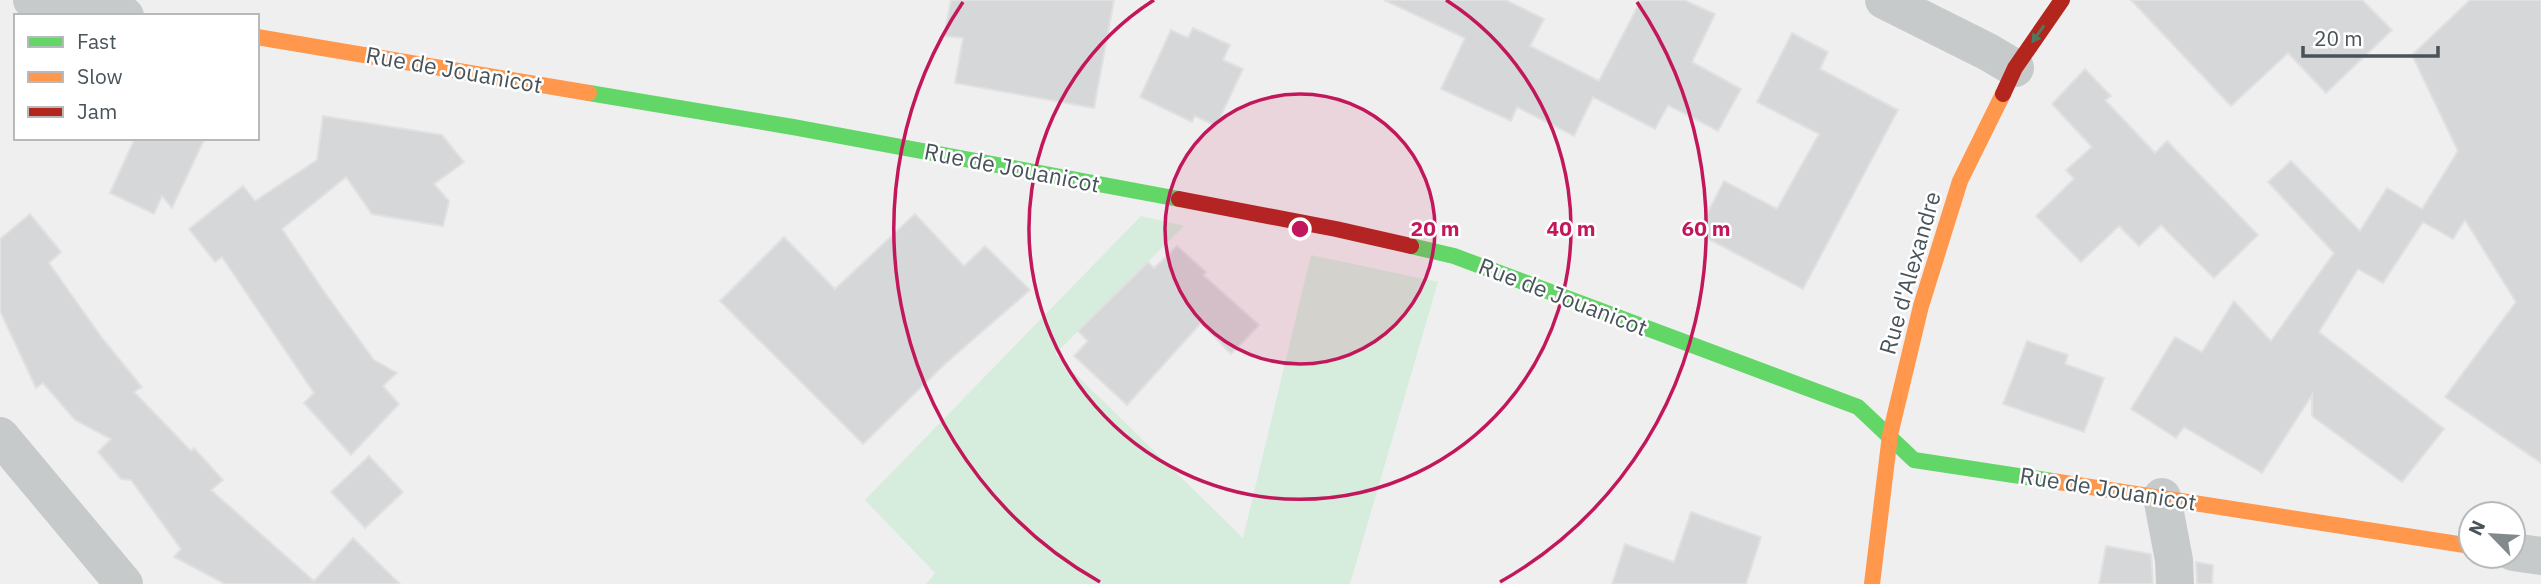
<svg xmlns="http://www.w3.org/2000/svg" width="2541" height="584" font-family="'IBM Plex Sans',sans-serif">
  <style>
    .green { fill: #d6ecdc }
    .building { fill: #d6d7d8; stroke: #e1e1e2; stroke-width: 2 }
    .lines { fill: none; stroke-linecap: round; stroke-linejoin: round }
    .street { stroke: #c7cacb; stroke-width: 38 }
    .fast { stroke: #63d668; stroke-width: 16 }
    .slow { stroke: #ff974d; stroke-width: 16 }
    .jam { stroke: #b3261e; stroke-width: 16 }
    .oneway { fill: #507a5e }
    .ring { fill: none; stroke: #c2185b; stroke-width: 3.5 }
    .labels { text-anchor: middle; stroke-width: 5; stroke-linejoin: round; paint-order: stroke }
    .street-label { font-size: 23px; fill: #48535a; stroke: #fff }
    .centre { fill: #c2185b; stroke: #fff; stroke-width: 3.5 }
    .ring-label { font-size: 21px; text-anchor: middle; font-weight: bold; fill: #c2185b; stroke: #fff; stroke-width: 5; stroke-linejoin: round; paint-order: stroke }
  </style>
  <rect width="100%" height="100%" fill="#f0efef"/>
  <path class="green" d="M1141 216 1184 226 1055 354 1243 538 1311 255 1438 282 1350 584H926L935 573 865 500Z"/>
  <path class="building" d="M951 0H1114L1094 108 955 83 963 38 944 36Z
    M1384 0H1506L1544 19 1530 46 1599 81 1641 0H1684L1715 14 1692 62 1741 89 1718 131 1668 105 1655 129 1593 97 1574 136 1517 107 1511 121 1441 89 1465 38Z
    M2131 0H2362L2392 30 2326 93 2288 53 2231 106Z
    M2470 0H2541V463L2445 397 2516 302 2465 220 2453 239 2423 222 2383 283 2358 269 2319 332 2444 429 2402 482 2312 416V395L2262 473 2184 427 2176 438 2131 409 2175 337 2202 352 2234 301 2271 341 2334 253 2268 182 2291 161 2360 231 2387 188 2422 209 2458 151 2412 55Z
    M1193 28 1230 45 1223 60 1243 69 1216 126 1195 116 1192 122 1140 97 1171 30 1188 38Z
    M1792 33 1828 52 1820 69 1898 110 1803 289 1697 233 1724 181 1777 209 1819 134 1757 102Z
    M2085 69 2111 96 2105 100 2155 153 2167 141 2258 235 2214 278 2161 225 2139 246 2119 226 2081 262 2036 216 2074 179 2066 170 2092 147 2052 104Z
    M323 116 442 135 464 162 434 184 449 201 443 226 372 214 346 177 282 229 325 293 374 360 397 373 383 386 399 404 351 455 304 403 314 393 222 257 215 262 189 229 243 186 255 201 317 160Z
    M135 138H205L172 208 162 196 154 214 110 193Z
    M30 214 61 252 49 263 102 338 142 387 134 392 191 451 194 448 223 480 211 490 314 581 353 538 400 584H225L174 557 181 549 131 480 121 479 98 452 111 439 75 420 43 383 36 388 0 311V239Z
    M915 214 964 266 985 246 1030 290 946 363 863 444 720 301 784 237 835 289Z
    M1177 246 1206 272 1203 275 1259 325 1231 354 1201 323 1127 405 1074 356 1088 341 1078 331 1148 262 1154 268Z
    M2027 341 2068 355 2065 364 2104 378 2084 432 2003 404Z
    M369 456 403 492 365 528 331 492Z
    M1691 512 1761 537 1746 584H1612L1625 544 1674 562Z
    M2106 546 2151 554 2153 584H2099Z
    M2196 562 2213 565 2212 584H2197Z"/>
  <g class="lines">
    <path class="street" d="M32 0 125 16
      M1884 0 1988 52 2015 68
      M0 436 124 584
      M2162 497 2174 560 2175 584
      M2513 552 2541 556"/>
    <path class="fast" d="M589 93 793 127 1179 199
      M1411 246 1454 256 1858 407 1914 460 2052 481"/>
    <path class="slow" d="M257 37 589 93
      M2052 481 2471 546
      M1872 584 1890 435 1921 306 1960 181 2003 94"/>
    <path class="jam" d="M2003 94 2015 68 2062 0
      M1179 199 1336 229 1411 246"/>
  </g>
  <defs><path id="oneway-solid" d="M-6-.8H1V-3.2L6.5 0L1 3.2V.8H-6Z" transform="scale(1.75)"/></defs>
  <use class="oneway" href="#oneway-solid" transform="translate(2038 34) rotate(125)"/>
  <circle cx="1300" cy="229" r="135" fill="#c2185b" fill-opacity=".12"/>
  <g class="ring">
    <circle cx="1300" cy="229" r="135"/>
    <path d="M1446 0A271 271 0 1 1 1154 0"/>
    <path d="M1100 582A406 406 0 0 1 963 2M1637 2A406 406 0 0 1 1500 582"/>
  </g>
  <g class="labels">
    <g class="street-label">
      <text transform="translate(454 70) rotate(10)" y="8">Rue de Jouanicot</text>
      <text transform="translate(1012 168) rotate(11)" y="8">Rue de Jouanicot</text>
      <text transform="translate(1910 273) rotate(-74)" y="8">Rue d'Alexandre</text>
      <text transform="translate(1563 297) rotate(21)" y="8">Rue de Jouanicot</text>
      <text transform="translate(2108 489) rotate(9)" y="8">Rue de Jouanicot</text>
    </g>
  </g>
  <circle cx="1300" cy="229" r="10" class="centre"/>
  <g class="ring-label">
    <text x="1435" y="236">20 m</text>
    <text x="1571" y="236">40 m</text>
    <text x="1706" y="236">60 m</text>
  </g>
  <rect x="14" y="14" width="245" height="126" fill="#ffffff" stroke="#b6babd" stroke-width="2"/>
  <rect x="28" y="37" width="35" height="10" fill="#63d668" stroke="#b6babd" stroke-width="2"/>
  <text x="77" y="49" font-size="21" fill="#48535a">Fast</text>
  <rect x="28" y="72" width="35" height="10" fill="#ff974d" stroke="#b6babd" stroke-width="2"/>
  <text x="77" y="84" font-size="21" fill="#48535a">Slow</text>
  <rect x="28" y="107" width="35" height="10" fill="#b3261e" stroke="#b6babd" stroke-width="2"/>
  <text x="77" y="119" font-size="21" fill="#48535a">Jam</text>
  <g transform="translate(2492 535) rotate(295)"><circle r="33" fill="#ffffff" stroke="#b6babd" stroke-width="2"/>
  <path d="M0-5L12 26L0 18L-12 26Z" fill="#838a8e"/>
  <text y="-10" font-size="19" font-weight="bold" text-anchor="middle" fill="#48535a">N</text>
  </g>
  <path d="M2303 46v10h135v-10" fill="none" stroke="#48535a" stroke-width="3.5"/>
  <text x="2314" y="46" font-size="21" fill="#48535a" stroke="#ffffff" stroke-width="5" paint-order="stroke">20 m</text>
</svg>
